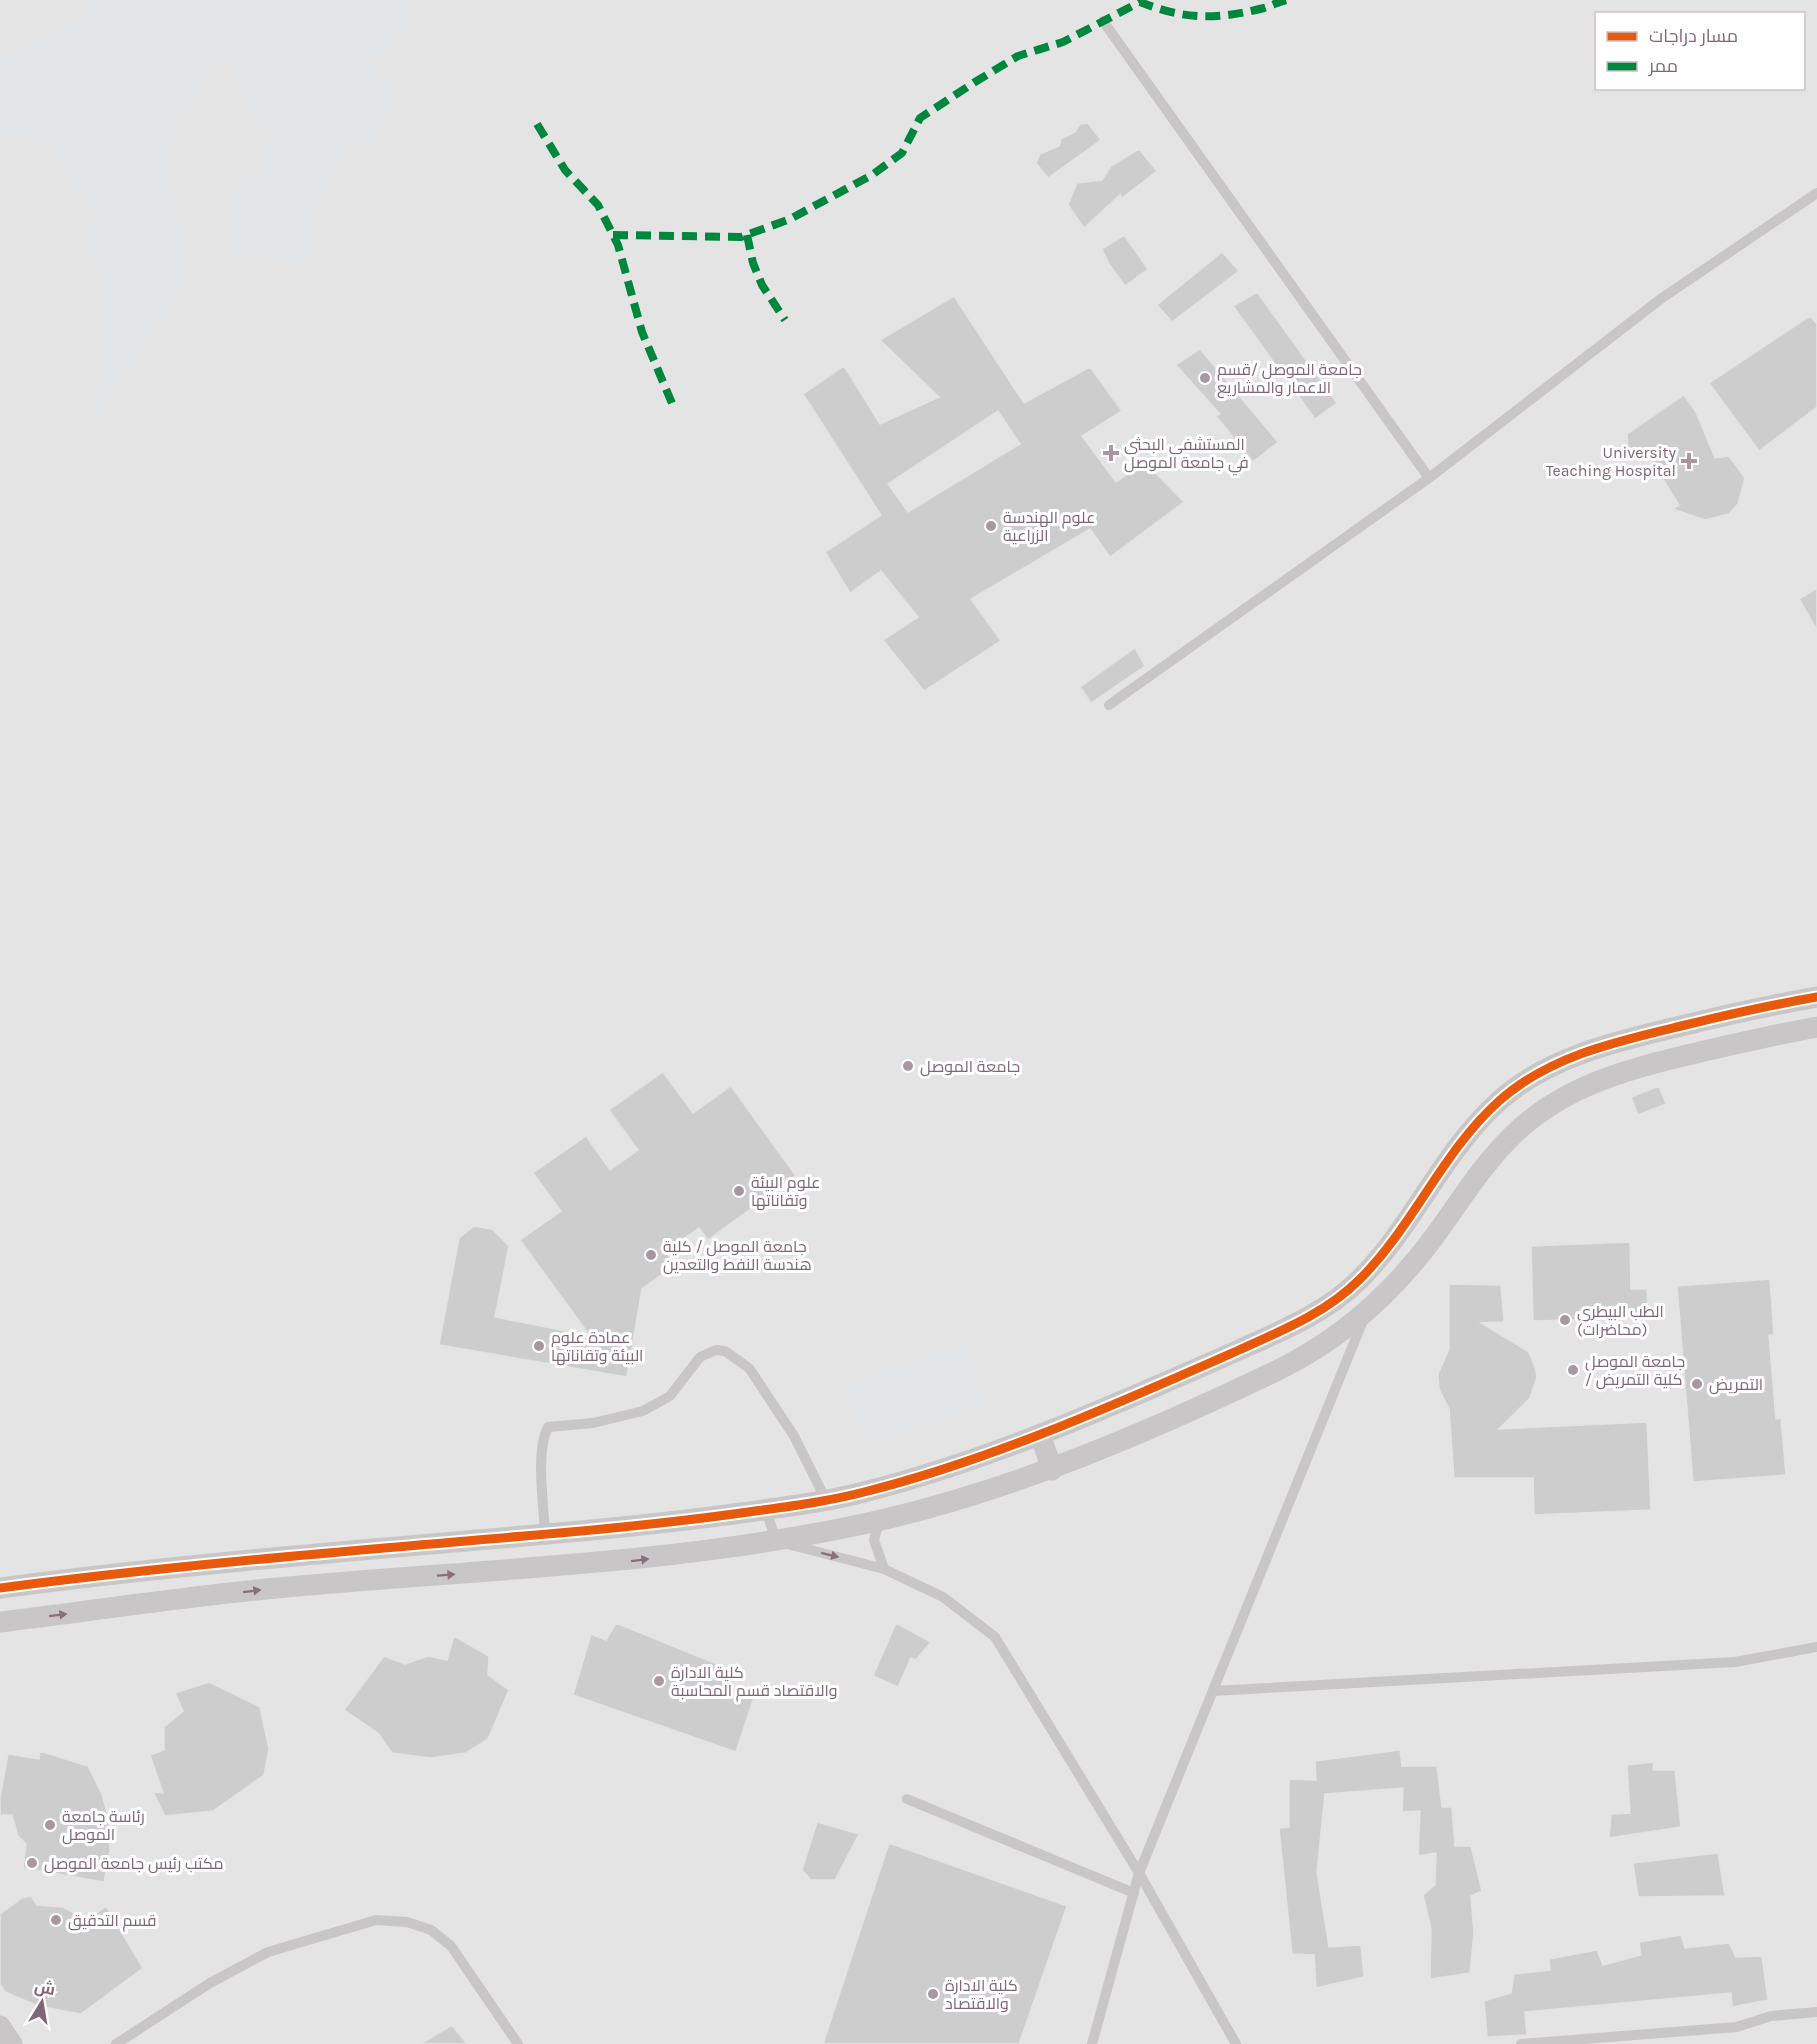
<svg xmlns="http://www.w3.org/2000/svg" width="1817" height="2044" font-family="Karla,Cairo,sans-serif">
  <style>
    .built { fill: #e4e4e5; fill-rule: evenodd }
    .green { fill: #e2e5e7 }
    .building { fill: #cecdce; stroke: #e2e3e2; stroke-width: 1.5; fill-rule: evenodd }
    .lines { fill: none; stroke-linecap: round; stroke-linejoin: round }
    .service { stroke: #c8c6c7; stroke-width: 10 }
    .minor { stroke: #c8c6c7; stroke-width: 21 }
    .quiet { stroke: #00873e; stroke-width: 8; stroke-dasharray: 15 8; stroke-linecap: butt }
    .cycleway-casing { stroke: #fff; stroke-width: 13 }
    .cycleway { stroke: #e8590c; stroke-width: 9 }
    .oneway { fill: #876f7d }
    .poi-dot { fill: #a897a1; stroke: #fff; stroke-width: 2 }
    .labels { text-anchor: middle; stroke-width: 6; stroke-linejoin: round; paint-order: stroke }
    .poi-label { font-size: 16px; fill: #806575; stroke: #fff; text-anchor: start }
  </style>
  <rect width="100%" height="100%" fill="#f2f4f3"/>
  <path class="built" d="M0 0H1817V2044H0ZM1596 14H1804V88H1596Z"/>
  <path class="green" d="M88 0H406L413 9C409 23 404 30 390 33L395 40 394 47 370 56H361L392 89C391 113 384 130 368 148L358 136 327 178 310 227 306 261 230 255C227 240 226 199 235 185 241 177 251 174 260 172L270 132 246 111C246 89 234 74 230 53L206 74 178 120 167 171 183 231 187 279 84 434 95 409 101 365 99 308 103 278 89 242 96 211 73 183 55 149 18 135 0 138V54L86 22 93 13Z
    M965 1344 986 1404 867 1445 846 1386Z"/>
  <path class="building" d="M1088 123 1101 140 1048 178 1036 163 1040 154 1059 146 1061 139 1075 132 1080 124Z
    M1139 149 1157 171 1122 198 1120 195 1084 228 1068 205 1077 183 1102 180 1111 166Z
    M1124 235 1148 269 1125 286 1109 264 1102 249Z
    M1222 252 1239 271 1172 322 1157 305Z
    M1257 292 1337 403 1315 419 1233 306Z
    M954 296 1024 403 1090 367 1122 411 1082 436 1116 482 1145 462 1184 502 1110 557 1090 529 971 599 1001 641 924 691 883 640 918 617 881 571 850 593 825 552 881 515 803 394 844 366 880 424 939 397 880 340ZM998 411 1020 444 908 512 888 484Z
    M1810 316 1817 324V407L1759 451 1709 383Z
    M1200 349 1278 442 1253 462 1216 416 1220 414 1176 365Z
    M1684 395 1696 412 1715 458 1729 456 1745 478 1738 504 1729 514 1705 520 1673 509 1679 505 1647 454 1637 457 1628 450 1627 434Z
    M1817 588V630L1799 599Z
    M1135 648 1145 666 1091 703 1080 687Z
    M663 1072 693 1113 731 1086 796 1176 708 1240 699 1228 666 1252 675 1265 642 1289 627 1377 439 1345 459 1238 474 1226 492 1229 509 1246 495 1317 590 1336 520 1240 561 1211 533 1173 586 1136 610 1170 638 1150 609 1110Z
    M1659 1086 1666 1104 1638 1115 1631 1097Z
    M1630 1242 1631 1289H1647L1648 1318 1533 1321 1531 1246Z
    M1770 1279 1774 1335H1769L1776 1419 1781 1418 1786 1475 1693 1482 1677 1286Z
    M1449 1284 1501 1285 1504 1322 1481 1323 1529 1352 1535 1367 1537 1377 1530 1398 1499 1429 1647 1422 1651 1510 1534 1515 1533 1478H1454L1449 1409 1439 1389 1438 1374 1449 1349Z
    M616 1623 739 1673 731 1687 756 1691 736 1752 573 1695 591 1634 606 1640Z
    M896 1623 931 1642 916 1660 911 1658 898 1687 873 1676Z
    M454 1636 489 1656 488 1675 509 1690 488 1739 466 1753 431 1758 392 1753 378 1733 344 1710 384 1656 405 1664 428 1656 447 1660Z
    M209 1682 260 1707 269 1749 264 1775 213 1811 165 1816 153 1792 163 1793 150 1755 164 1750V1727L183 1711 175 1693Z
    M1400 1750 1402 1766H1437L1442 1807H1452L1455 1846H1471L1482 1891 1471 1896 1474 1933 1470 1973 1430 1979 1431 1929 1423 1895 1435 1885 1436 1853 1418 1856 1420 1811 1402 1812 1403 1788 1325 1794 1317 1872 1329 1947 1361 1945 1364 1977 1316 1988 1314 1955 1292 1954 1279 1828 1289 1827V1779L1316 1780 1315 1761Z
    M40 1751 88 1766 102 1794 108 1816 110 1851 104 1882 23 1868 26 1844 18 1836 12 1815H0V1798L8 1754 39 1759Z
    M1654 1762 1653 1770H1675L1681 1827 1609 1838 1611 1814 1630 1813 1627 1765Z
    M817 1822 859 1834 835 1880H811L802 1870Z
    M889 1843 1067 1906 1019 2044H823Z
    M1718 1853 1725 1896 1638 1897 1633 1863Z
    M31 1896 37 1905 63 1907 87 1920 106 1906 143 1968 81 2014 38 2006 5 1992 0 1984V1914L22 1898Z
    M1681 1935 1685 1948 1729 1943 1736 1957 1762 1956 1768 2000 1732 2007 1731 1993 1525 2012 1527 2035 1487 2037 1484 2001 1511 1993 1514 1974 1550 1970 1549 1959 1597 1950 1603 1965 1641 1955 1639 1942Z
    M452 2025 467 2044H421Z"/>
  <g class="lines">
    <path class="service" d="M1103 21 1429 478
      M1109 705 1429 478 1662 298 1817 193
      M766 1510 776 1541 884 1569 943 1597 995 1637 1139 1873 1236 2044
      M879 1521 874 1540 884 1569
      M545 1534C544 1505 535 1452 548 1427L593 1423 643 1411 670 1396 700 1357 716 1350 725 1351 749 1368 794 1436 826 1500
      M1213 1691 1735 1662 1817 1647
      M907 1799 1134 1893
      M116 2044 210 1983 268 1952 376 1920 407 1922 431 1930 451 1946 518 2044
      M1092 2044 1139 1873 1364 1318
      M1521 2044 1737 2027 1771 2016 1817 2012"/>
    <path class="minor" d="M1040 1434 1052 1470
      M0 1588C174 1565 349 1551 524 1536 597 1530 669 1523 741 1513 784 1507 827 1502 868 1491 994 1459 1121 1402 1239 1350 1281 1331 1326 1313 1359 1280 1413 1227 1442 1152 1499 1101 1549 1056 1618 1041 1681 1026 1726 1015 1771 1005 1817 997
      M0 1622C89 1611 177 1598 266 1589 471 1569 676 1566 877 1521 1016 1489 1149 1432 1276 1371 1340 1340 1392 1294 1434 1237 1459 1203 1482 1165 1513 1135 1565 1084 1632 1068 1700 1052 1739 1043 1778 1034 1817 1027
      M0 2026 12 2044"/>
    <path class="quiet" d="M537 124 565 170 598 205 618 245 642 332 674 408
      M613 235 741 237 790 219 872 175 902 153 920 118 975 82 1018 56 1063 42 1140 2C1186 20 1215 20 1264 8 1271 6 1278 2 1286 0
      M747 235 753 263 762 285 785 320"/>
    <defs>
      <path id="cycleway" d="M0 1588C174 1565 349 1551 524 1536 597 1530 669 1523 741 1513 784 1507 827 1502 868 1491 994 1459 1121 1402 1239 1350 1281 1331 1326 1313 1359 1280 1413 1227 1442 1152 1499 1101 1549 1056 1618 1041 1681 1026 1726 1015 1771 1005 1817 997"/>
    </defs>
    <use href="#cycleway" class="cycleway-casing"/>
    <use href="#cycleway" class="cycleway"/>
  </g>
  <defs><path id="oneway-solid" d="M-6-.8H1V-3.2L6.5 0L1 3.2V.8H-6Z" transform="scale(1.5)"/></defs>
  <g class="oneway">
    <use href="#oneway-solid" transform="translate(830 1555) rotate(14)"/>
    <use href="#oneway-solid" transform="translate(640 1560) rotate(-7)"/>
    <use href="#oneway-solid" transform="translate(446 1575) rotate(-4)"/>
    <use href="#oneway-solid" transform="translate(252 1591) rotate(-7)"/>
    <use href="#oneway-solid" transform="translate(58 1615) rotate(-7)"/>
  </g>
  <g class="poi-dot">
    <circle cx="1205" cy="378" r="6"/>
    <path d="M1108 444h6v6h6v6h-6v6h-6v-6h-6v-6h6z"/>
    <path d="M1686 452h6v6h6v6h-6v6h-6v-6h-6v-6h6z"/>
    <circle cx="991" cy="526" r="6"/>
    <circle cx="908" cy="1066" r="6"/>
    <circle cx="739" cy="1191" r="6"/>
    <circle cx="651" cy="1255" r="6"/>
    <circle cx="1565" cy="1320" r="6"/>
    <circle cx="539" cy="1346" r="6"/>
    <circle cx="1573" cy="1370" r="6"/>
    <circle cx="1697" cy="1384" r="6"/>
    <circle cx="659" cy="1681" r="6"/>
    <circle cx="50" cy="1825" r="6"/>
    <circle cx="32" cy="1863" r="6"/>
    <circle cx="56" cy="1920" r="6"/>
    <circle cx="933" cy="1994" r="6"/>
  </g>
  <g class="labels">
    <g class="poi-label">
      <text x="1217" y="375">جامعة الموصل /قسم<tspan x="1217" dy="18">الاعمار والمشاريع</tspan></text>
      <text x="1124" y="450">المستشفى البحثي<tspan x="1124" dy="18">في جامعة الموصل</tspan></text>
      <text x="1676" y="458" text-anchor="end">University<tspan x="1676" dy="18">Teaching Hospital</tspan></text>
      <text x="1003" y="523">علوم الهندسة<tspan x="1003" dy="18">الزراعية</tspan></text>
      <text x="920" y="1072">جامعة الموصل</text>
      <text x="751" y="1188">علوم البيئة<tspan x="751" dy="18">وتقاناتها</tspan></text>
      <text x="663" y="1252">جامعة الموصل / كلية<tspan x="663" dy="18">هندسة النفط والتعدين</tspan></text>
      <text x="1577" y="1317">الطب البيطري<tspan x="1577" dy="18">(محاضرات)</tspan></text>
      <text x="551" y="1343">عمادة علوم<tspan x="551" dy="18">البيئة وتقاناتها</tspan></text>
      <text x="1585" y="1367">جامعة الموصل<tspan x="1585" dy="18">/ كلية التمريض</tspan></text>
      <text x="1709" y="1390">التمريض</text>
      <text x="671" y="1678">كلية الادارة<tspan x="671" dy="18">والاقتصاد قسم المحاسبة</tspan></text>
      <text x="62" y="1822">رئاسة جامعة<tspan x="62" dy="18">الموصل</tspan></text>
      <text x="44" y="1869">مكتب رئيس جامعة الموصل</text>
      <text x="68" y="1926">قسم التدقيق</text>
      <text x="945" y="1991">كلية الادارة<tspan x="945" dy="18">والاقتصاد</tspan></text>
    </g>
  </g>
  <rect x="1595" y="12" width="210" height="78" fill="#ffffff" stroke="#ccc1c8" stroke-width="1.5"/>
  <rect x="1607" y="32" width="30" height="9" fill="#e8590c" stroke="#ccc1c8" stroke-width="1.5"/>
  <text x="1649" y="42" font-size="18" fill="#806575">مسار دراجات</text>
  <rect x="1607" y="62" width="30" height="9" fill="#00873e" stroke="#ccc1c8" stroke-width="1.5"/>
  <text x="1649" y="72" font-size="18" fill="#806575">ممر</text>
  <g transform="translate(42 2002) rotate(11)" stroke="#ffffff" stroke-width="4.5" paint-order="stroke">
  <path d="M0-4.5L10 22L0 15L-10 22Z" fill="#806575"/>
  <text y="-9" font-size="16" font-weight="bold" text-anchor="middle" fill="#806575">ش</text>
  </g>
</svg>
